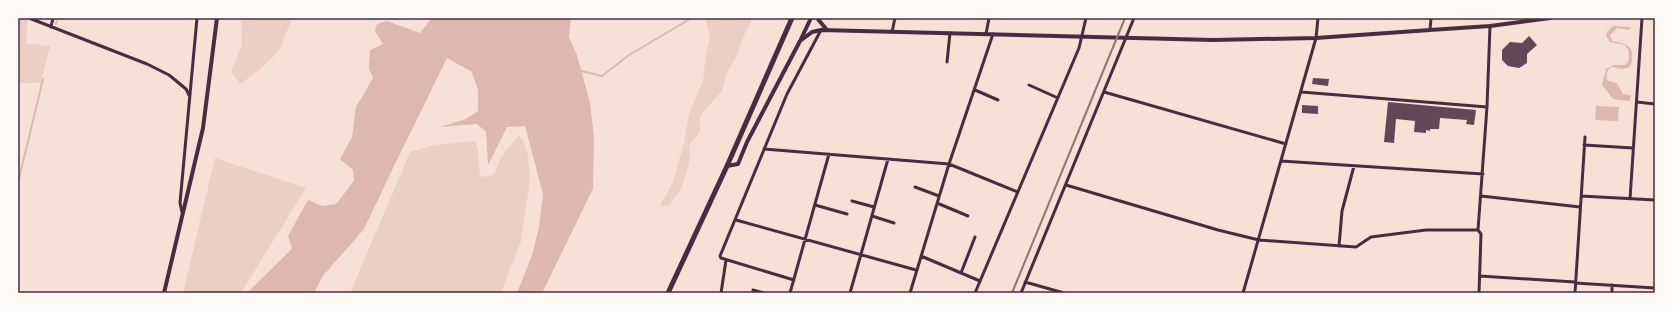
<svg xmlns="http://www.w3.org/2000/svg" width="1673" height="311" font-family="Helvetica,sans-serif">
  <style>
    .green { fill: #ebcfc5 }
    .water { fill: #dcb8b0 }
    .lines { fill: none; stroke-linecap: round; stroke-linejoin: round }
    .stream { stroke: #dcb8b0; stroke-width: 2 }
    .building { fill: #644757 }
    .minor { stroke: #4a2c40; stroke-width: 3 }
    .secondary { stroke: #4a2c40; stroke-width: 4 }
    .trunk { stroke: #4a2c40; stroke-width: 5 }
    .rail { stroke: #8f747c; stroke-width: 2 }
    .neatline { fill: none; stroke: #4a2c40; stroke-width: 1.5 }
  </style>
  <rect width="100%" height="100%" fill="#f7e1d7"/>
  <path class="green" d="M18 18 28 19 26 43 50 46 41 83H18Z
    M241 18 292 19 279 50 262 68 240 84 231 71 242 45Z
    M705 18H753L745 33 735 59 727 72 722 91 700 116V132L690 144 689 163 681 189 670 205 660 206 673 182 684 143 689 114 703 80 706 54 710 37Z
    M519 135 524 142 528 156 530 180 521 241 501 293H350L410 152 434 145 475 141 478 150 480 177 494 175 501 157Z
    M215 158 306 188 241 293H183Z"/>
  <path class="water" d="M455 18H571L569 37 577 55 590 103 594 136 593 189 542 293H517L532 255 539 227 543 194 525 126 507 127 488 165 486 132 477 124 440 127 466 119 478 111V90L472 72 447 58 394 166 364 229 322 277 314 293H247L292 249 288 236 308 200 322 206 336 204 354 181 353 170 340 159 352 137 356 107 373 78 369 68 370 50 383 44 375 31 377 24 387 21 420 33 431 19Z
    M1613 26 1631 27 1629 30 1617 28 1610 35 1612 41C1628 43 1637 48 1630 67L1623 69 1611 67C1607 70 1605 76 1608 81L1617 83 1623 94 1631 95 1630 101 1613 99 1602 85 1606 69 1613 65H1625C1631 60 1630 51 1625 45L1610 42 1606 36 1607 32Z
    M1596 106 1619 107 1618 121 1595 120Z"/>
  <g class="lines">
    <path class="stream" d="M56 24 57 18
      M581 71 602 76 629 55 690 19
      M18 183 43 79"/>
  </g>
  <path class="building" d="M1529 36 1537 45 1527 54V63L1519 68 1508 66 1502 60V50L1510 42 1522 43Z
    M1313 78 1329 79 1328 86 1312 84Z
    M1388 102 1476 110 1474 125 1466 124 1467 120 1440 118 1439 129H1430V131L1426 130V133L1414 132 1415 121 1396 119 1394 143 1384 142Z
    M1302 105 1318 106V114L1302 113Z"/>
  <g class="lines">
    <path class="minor" d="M29 18 147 64 169 75 186 89 189 95
      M51 27 53 18
      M1430 30 1431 18
      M892 32 895 18
      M986 34 989 18
      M947 62 950 33
      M1029 85 1058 98
      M975 90 998 100
      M1104 92 1286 144
      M1301 92 1487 107
      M1637 102 1655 104
      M1584 145 1633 148
      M764 149 949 164 1018 192
      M1281 161 1483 174
      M1066 185 1218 230 1259 240 1356 247 1371 237 1426 230H1478
      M915 187 939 196
      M1481 196 1580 207
      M1581 196 1655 200
      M1630 199 1642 18
      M852 201 874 207
      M937 203 968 216
      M815 205 847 214
      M182 212 180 203 197 18
      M872 216 894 223
      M736 220 916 270
      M1339 246 1342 211 1354 166
      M921 256 980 281
      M961 273 975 237
      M1480 276 1575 282
      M794 280 721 258 720 256 787 94 821 30
      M1025 282 1064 293
      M1575 283 1655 288
      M753 290 764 293
      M721 293 726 260
      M790 293 829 154
      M850 293 888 159
      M910 293 949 164 993 34
      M975 293 1079 48 1086 18
      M1021 293 1134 18
      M1243 293 1316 38 1318 18
      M1479 293 1481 234 1478 230 1487 107 1490 26
      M1575 293 1585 137
      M1612 293V285"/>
    <path class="secondary" d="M817 18 827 30
      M801 39 811 18
      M727 166 738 164 747 142 800 41 812 32 821 30 1213 40 1316 38 1430 30 1490 26 1550 18
      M164 293 203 128 217 18"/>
    <path class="trunk" d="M668 293 727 166 792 18"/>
    <path class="rail" d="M1012 293 1125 18"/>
  </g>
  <rect width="1673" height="311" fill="none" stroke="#fffaf5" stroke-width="38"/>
  <rect x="19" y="19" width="1635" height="273" class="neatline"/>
</svg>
